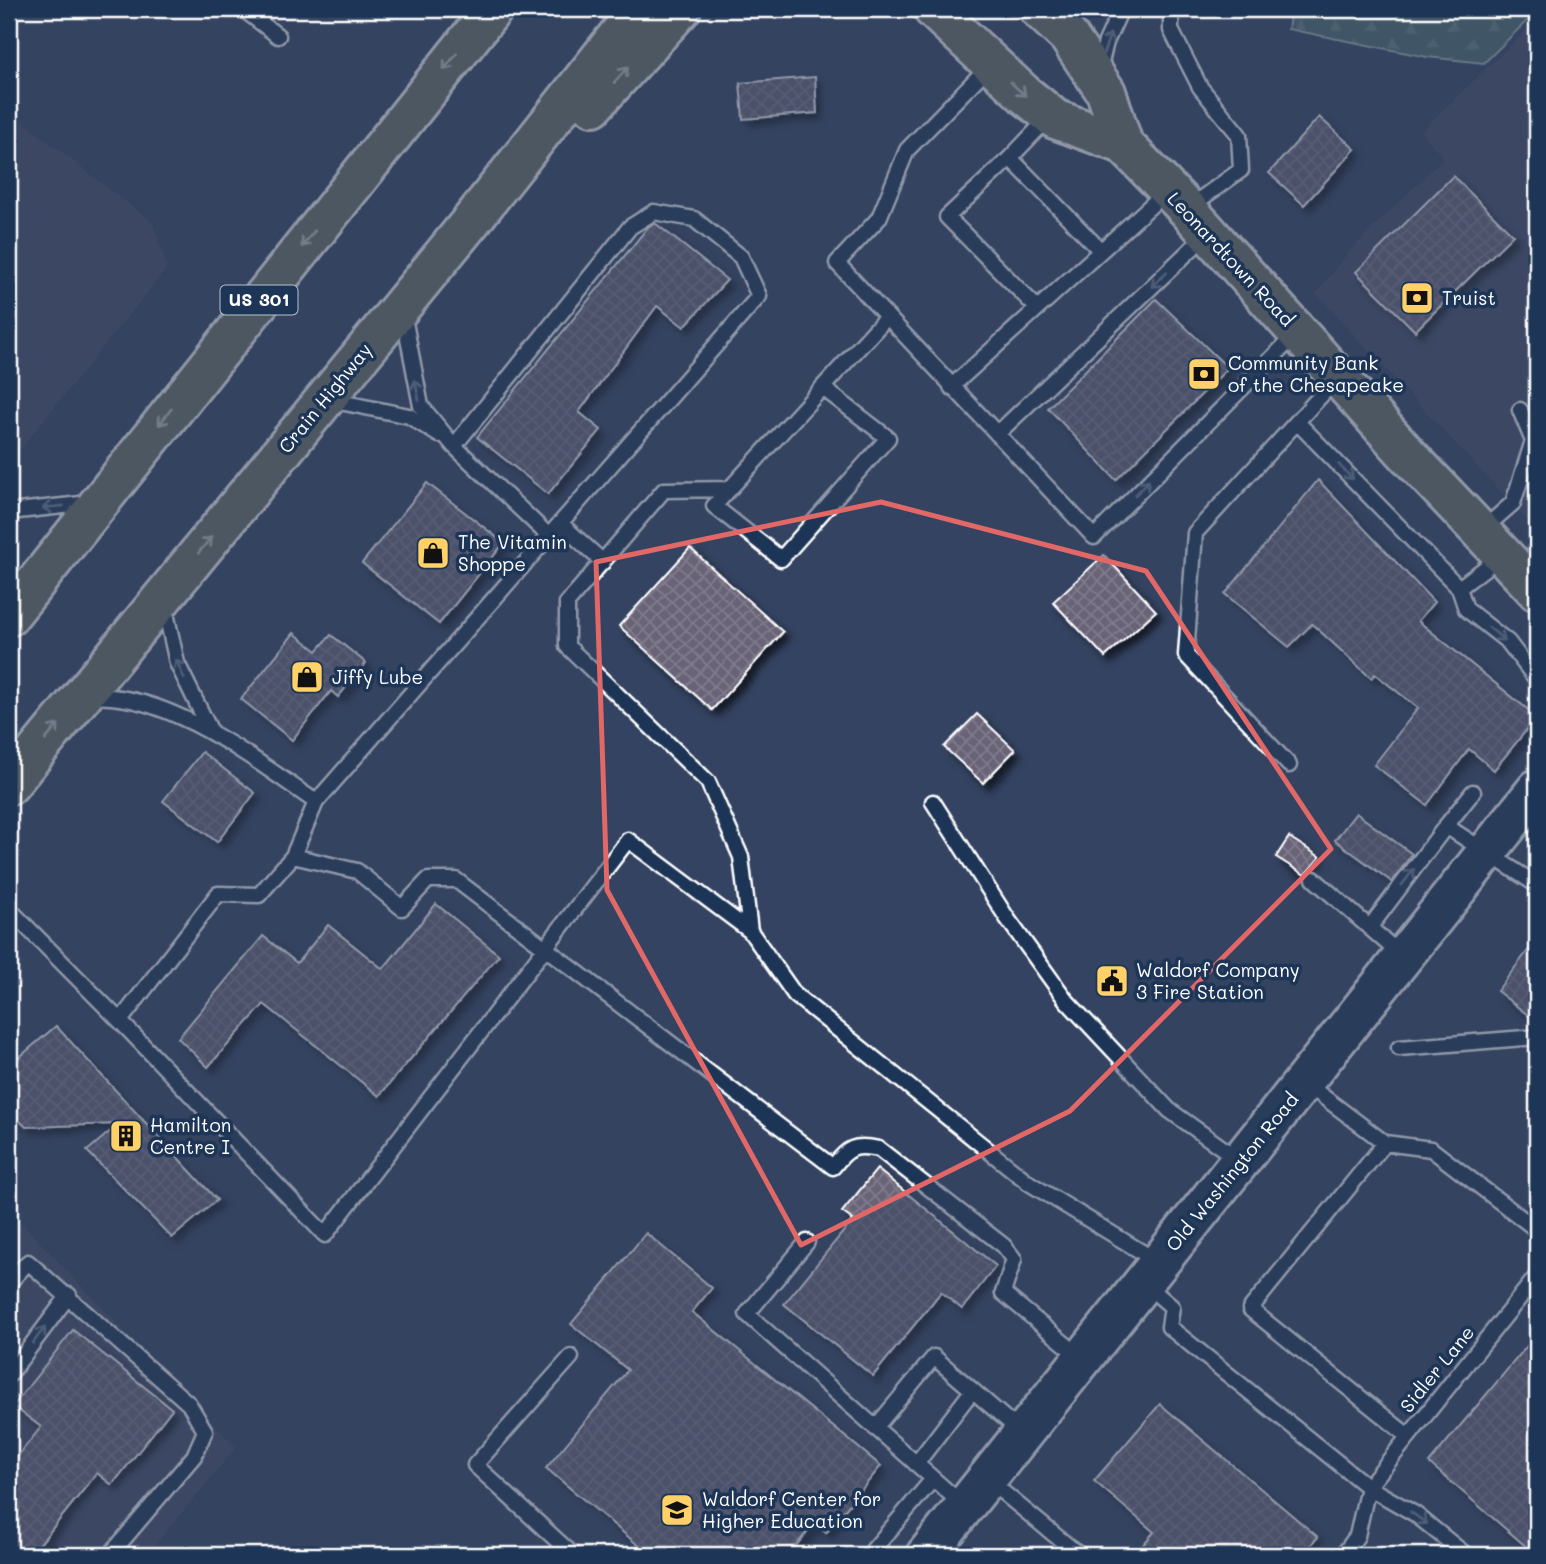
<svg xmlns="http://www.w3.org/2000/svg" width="1546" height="1564" font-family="Mali,sans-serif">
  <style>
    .built { fill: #444d68 }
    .forest { fill: url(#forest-firs); stroke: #a7b6b6; stroke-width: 2 }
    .building { fill: url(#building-cross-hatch); stroke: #fff; stroke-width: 2; filter: url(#shadow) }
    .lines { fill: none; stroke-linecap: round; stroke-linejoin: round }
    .service-casing { stroke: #fff; stroke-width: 19 }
    .secondary-casing { stroke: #fff; stroke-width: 44 }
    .trunk-casing { stroke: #fff; stroke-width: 44 }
    .service { stroke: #1d3557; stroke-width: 14 }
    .secondary { stroke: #1d3557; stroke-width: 38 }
    .trunk { stroke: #6c7065; stroke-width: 38 }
    .oneway { stroke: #6c7c92 }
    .oneway2 { stroke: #bdbfba }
    .marked { fill: none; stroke: #e26868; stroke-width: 5; stroke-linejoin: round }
    .labels { text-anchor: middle; stroke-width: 7; stroke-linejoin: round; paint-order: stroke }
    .shield { fill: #1d3557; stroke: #bbc2cd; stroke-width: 2 }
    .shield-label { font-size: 18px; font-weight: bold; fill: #fff }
    .street-label { font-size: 19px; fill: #fff; stroke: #1d3557 }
    .poi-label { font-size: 19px; fill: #fff; stroke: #1d3557; text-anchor: start }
  </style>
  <defs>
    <pattern id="forest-firs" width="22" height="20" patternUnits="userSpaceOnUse" patternTransform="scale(1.75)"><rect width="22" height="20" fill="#4f6e6d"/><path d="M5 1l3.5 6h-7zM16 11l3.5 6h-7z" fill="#698483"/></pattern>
    <pattern id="building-cross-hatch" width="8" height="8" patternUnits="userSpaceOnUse" patternTransform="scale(1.75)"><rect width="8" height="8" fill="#696378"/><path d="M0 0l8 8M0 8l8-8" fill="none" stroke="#807a8c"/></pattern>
    <filter id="shadow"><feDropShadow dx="6" dy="6" stdDeviation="3.5" flood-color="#0009"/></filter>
  </defs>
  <rect width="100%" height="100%" fill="#344361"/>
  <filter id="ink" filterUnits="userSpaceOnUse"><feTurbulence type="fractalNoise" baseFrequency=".0143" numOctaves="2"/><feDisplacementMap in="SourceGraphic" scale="14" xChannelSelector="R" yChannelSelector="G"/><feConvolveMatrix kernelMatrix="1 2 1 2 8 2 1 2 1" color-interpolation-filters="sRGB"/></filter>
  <g filter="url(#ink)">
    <path class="built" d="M1530 27 1537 34V531L1316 294 1346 255 1443 158 1421 131Z
      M9 111 153 223 167 268 9 463Z
      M9 1210 236 1447 147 1555H9Z"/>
    <path class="forest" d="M1291 9H1537V11L1484 63 1427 57 1288 29Z"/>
    <path class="building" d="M815 77 817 113 743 119 740 83Z
      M1319 117 1355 149 1304 205 1269 173Z
      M1453 176 1513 235 1415 331 1356 272Z
      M655 223 727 280 684 327 657 306 579 412 601 430 548 494 477 437 648 227Z
      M1156 299 1228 368 1116 480 1048 408Z
      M1318 480 1434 602 1418 621 1537 717 1494 770 1469 749 1427 805 1374 765 1418 708 1375 674 1371 678 1312 624 1289 647 1225 594Z
      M427 483 504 543 439 624 362 563Z
      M690 548 783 632 712 710 619 626Z
      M1104 555 1156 611 1105 657 1053 602Z
      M294 633 317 651 331 635 366 663 338 697 331 691 292 740 241 699Z
      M977 714 1015 750 983 783 944 747Z
      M202 752 255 793 217 842 163 801Z
      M1356 813 1412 854 1392 882 1335 840Z
      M1289 837 1320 857 1305 875 1276 857Z
      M436 904 499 955 379 1096 264 1004 208 1067 178 1038 263 936 297 963 328 925 383 969Z
      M1537 939V1022L1497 991Z
      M56 1026 217 1200 172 1238 87 1151 119 1124 26 1127 9 1110V1066Z
      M877 1169 996 1266 962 1309 941 1292 873 1376 784 1304 853 1220 842 1212Z
      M646 1233 712 1288 692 1312 881 1466 826 1533 815 1523 788 1555H650L546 1468 628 1370 571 1324Z
      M73 1330 172 1409 112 1485 97 1473 31 1555H9V1467L41 1427 13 1406Z
      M1537 1334V1555H1536L1429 1463Z
      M1160 1404 1318 1537 1302 1555H1134L1154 1532 1094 1481Z"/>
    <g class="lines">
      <defs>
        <path id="service" d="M243 9 278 36
          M1171 9V30L1200 87 1239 135 1241 170 1188 208
          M1054 15 1087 9
          M990 65 907 150 879 218 837 263 1094 537 1297 333
          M1099 70 1106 42 1121 9
          M1010 158 1050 116
          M1037 308 947 217 1010 158 1101 251
          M403 312 421 406 454 446 549 536
          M951 387 1168 190
          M823 388 888 438 781 559 714 506 886 318
          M330 400 409 416 439 435
          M1298 423 1459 588 1466 609 1508 642 1537 680
          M997 434 1207 234
          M730 489 664 490 567 603V646L708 782 741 857 750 931 795 995 1029 1183 1158 1262
          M9 512 90 503
          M560 523 603 562
          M1481 531 1513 503 1533 441 1520 410
          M9 571 25 592
          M1459 588 1502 555
          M164 604 177 663 210 730
          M89 697C165 689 256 761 316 802L759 296 741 257 694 219 654 212 630 227 454 446
          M1289 765 1186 655 1195 533 1337 378
          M1473 792 1446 826 1537 885
          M933 802 1007 918 1066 1000 1169 1110 1239 1160
          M293 856 316 802
          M1314 879 1402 956
          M9 909 120 1021 218 894 259 895 293 856 357 871 402 908 428 880H456L833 1167C848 1147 855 1144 879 1149L1004 1246 1014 1259 1003 1293 1082 1358
          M1370 927 1446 826
          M120 1021 325 1235 628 840 750 931
          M1399 1048 1537 1037
          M1305 1083 1385 1143 1250 1309 1408 1436
          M1385 1143 1431 1149 1537 1230
          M807 1242 747 1314 964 1506
          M9 1283 28 1262 189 1404 205 1431 194 1456 110 1555
          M1144 1283 1172 1307 1169 1327 1368 1487 1415 1514 1466 1555
          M571 1357 475 1465 573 1555
          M9 1375 69 1295
          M875 1428 934 1357 1022 1433
          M916 1464 972 1391
          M988 1480 1079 1555
          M879 1555 873 1550 933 1479
          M1343 1555 1357 1536 1368 1487 1537 1276"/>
        <path id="secondary" d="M926 1555 1537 789"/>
        <path id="trunk" d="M933 9 1024 94 1055 119 1123 144 1187 209 1407 454 1537 591
          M1039 9 1068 36 1106 92 1123 144
          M593 106 681 9
          M9 616 493 9
          M9 785 476 215 639 9"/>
      </defs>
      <use href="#service" class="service-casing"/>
      <use href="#secondary" class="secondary-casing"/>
      <use href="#trunk" class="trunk-casing"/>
      <use href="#service" class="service"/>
      <use href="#secondary" class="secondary"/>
      <use href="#trunk" class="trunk"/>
    </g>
    <defs><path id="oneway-shaft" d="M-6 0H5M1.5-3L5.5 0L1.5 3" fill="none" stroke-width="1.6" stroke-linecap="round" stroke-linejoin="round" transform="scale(1.75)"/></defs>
    <g class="oneway">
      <use href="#oneway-shaft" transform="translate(1107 43) rotate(-71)"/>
      <use href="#oneway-shaft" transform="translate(1159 280) rotate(136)"/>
      <use href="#oneway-shaft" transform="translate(417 390) rotate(-101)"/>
      <use href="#oneway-shaft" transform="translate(1346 472) rotate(46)"/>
      <use href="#oneway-shaft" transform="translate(1142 488) rotate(-45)"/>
      <use href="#oneway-shaft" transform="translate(53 507) rotate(174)"/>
      <use href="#oneway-shaft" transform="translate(1497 634) rotate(39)"/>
      <use href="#oneway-shaft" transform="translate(180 669) rotate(-114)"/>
      <use href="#oneway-shaft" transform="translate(1408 877) rotate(-53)"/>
      <use href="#oneway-shaft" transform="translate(39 1335) rotate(-53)"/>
      <use href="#oneway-shaft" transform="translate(1419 1518) rotate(36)"/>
    </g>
    <g class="oneway2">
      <use href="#oneway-shaft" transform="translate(450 62) rotate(129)"/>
      <use href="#oneway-shaft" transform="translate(621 75) rotate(-48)"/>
      <use href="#oneway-shaft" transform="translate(1018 89) rotate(42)"/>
      <use href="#oneway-shaft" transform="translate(308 239) rotate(129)"/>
      <use href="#oneway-shaft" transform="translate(165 417) rotate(128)"/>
      <use href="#oneway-shaft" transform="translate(205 545) rotate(-51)"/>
      <use href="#oneway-shaft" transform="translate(52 732) rotate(-51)"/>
    </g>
  </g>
  <path d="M0 0H1546V1564H0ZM881 502 1146 571 1331 849 1070 1111 801 1245 607 890 596 562Z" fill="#344361" fill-opacity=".55" fill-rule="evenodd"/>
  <path class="marked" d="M881 502 1146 571 1331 849 1070 1111 801 1245 607 890 596 562Z"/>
  <defs>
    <symbol id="bank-square" viewBox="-11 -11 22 22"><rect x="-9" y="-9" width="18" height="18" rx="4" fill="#ffd166" stroke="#1d3557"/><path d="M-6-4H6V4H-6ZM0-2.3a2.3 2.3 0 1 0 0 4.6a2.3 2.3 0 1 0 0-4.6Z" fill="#111"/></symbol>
    <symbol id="shop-square" viewBox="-11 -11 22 22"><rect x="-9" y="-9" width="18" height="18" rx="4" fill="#ffd166" stroke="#1d3557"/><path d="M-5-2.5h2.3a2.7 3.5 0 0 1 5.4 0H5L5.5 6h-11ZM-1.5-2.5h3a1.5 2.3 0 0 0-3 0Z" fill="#111"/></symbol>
    <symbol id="civic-square" viewBox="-11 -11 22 22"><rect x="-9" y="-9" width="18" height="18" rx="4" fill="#ffd166" stroke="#1d3557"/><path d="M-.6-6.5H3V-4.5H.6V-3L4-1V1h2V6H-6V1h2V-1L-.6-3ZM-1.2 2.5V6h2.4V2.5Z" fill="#111"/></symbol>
    <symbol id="building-square" viewBox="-11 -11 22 22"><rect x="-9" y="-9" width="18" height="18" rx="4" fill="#ffd166" stroke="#1d3557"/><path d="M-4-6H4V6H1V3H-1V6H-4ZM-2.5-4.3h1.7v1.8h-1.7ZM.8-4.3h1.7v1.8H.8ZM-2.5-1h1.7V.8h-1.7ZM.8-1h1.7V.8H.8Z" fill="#111"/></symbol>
    <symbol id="school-square" viewBox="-11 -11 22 22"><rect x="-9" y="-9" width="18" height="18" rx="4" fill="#ffd166" stroke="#1d3557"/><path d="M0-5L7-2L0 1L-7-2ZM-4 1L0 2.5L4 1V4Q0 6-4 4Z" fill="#111"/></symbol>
  </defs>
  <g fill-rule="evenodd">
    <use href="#bank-square" x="1398" y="279" width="38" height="38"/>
    <use href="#bank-square" x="1185" y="355" width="38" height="38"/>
    <use href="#shop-square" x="414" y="534" width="38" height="38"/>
    <use href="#shop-square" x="288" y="658" width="38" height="38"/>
    <use href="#civic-square" x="1093" y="962" width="38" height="38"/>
    <use href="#building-square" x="107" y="1117" width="38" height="38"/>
    <use href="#school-square" x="658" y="1491" width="38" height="38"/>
  </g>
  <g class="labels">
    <rect class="shield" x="220.5" y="285.5" width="77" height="29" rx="5"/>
    <g class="shield-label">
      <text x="259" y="306">US 301</text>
    </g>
    <g class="street-label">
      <text transform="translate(1231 259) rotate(47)" y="7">Leonardtown Road</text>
      <text transform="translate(325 398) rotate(-51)" y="7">Crain Highway</text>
      <text transform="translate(1232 1172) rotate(-51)" y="7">Old Washington Road</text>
      <text transform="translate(1437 1369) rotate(-51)" y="7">Sidler Lane</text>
    </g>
    <g class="poi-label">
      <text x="1442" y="305">Truist</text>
      <text x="1228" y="370">Community Bank<tspan x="1228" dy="22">of the Chesapeake</tspan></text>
      <text x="458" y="549">The Vitamin<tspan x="458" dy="22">Shoppe</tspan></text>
      <text x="332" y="684">Jiffy Lube</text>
      <text x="1136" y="977">Waldorf Company<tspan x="1136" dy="22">3 Fire Station</tspan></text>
      <text x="150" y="1132">Hamilton<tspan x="150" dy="22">Centre I</tspan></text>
      <text x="702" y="1506">Waldorf Center for<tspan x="702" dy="22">Higher Education</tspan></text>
    </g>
  </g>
  <rect width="1546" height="1564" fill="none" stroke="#1d3557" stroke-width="35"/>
  <rect x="18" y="18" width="1511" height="1529" fill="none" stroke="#fff" stroke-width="2.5" filter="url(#ink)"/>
</svg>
